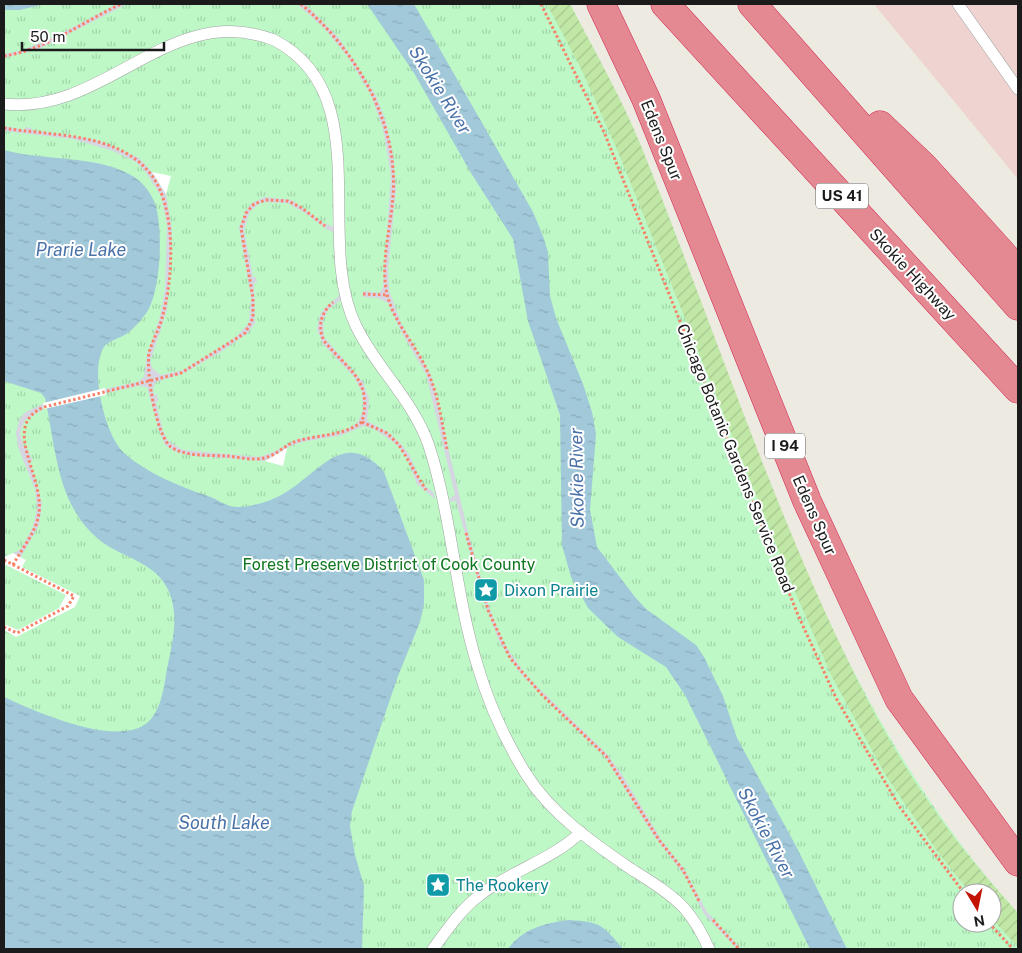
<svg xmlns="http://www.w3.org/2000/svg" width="1022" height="953" font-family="'Public Sans',sans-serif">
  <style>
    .commercial { fill: #eed3d0 }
    .park { fill: url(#park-tufts); fill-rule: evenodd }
    .garden { fill: url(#garden-furrows) }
    .plaza { fill: #d6d5e2 }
    .water { fill: url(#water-ripples) }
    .pier { fill: #fff }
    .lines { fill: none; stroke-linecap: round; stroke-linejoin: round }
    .lane-casing { stroke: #a2a2a2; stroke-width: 12 }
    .highway-casing { stroke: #d32653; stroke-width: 29 }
    .path { stroke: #f78268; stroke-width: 3; stroke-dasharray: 2.5 2.5; stroke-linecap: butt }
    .lane { stroke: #fff; stroke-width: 11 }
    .highway { stroke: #e48992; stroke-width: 28 }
    .labels { text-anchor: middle; stroke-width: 4; stroke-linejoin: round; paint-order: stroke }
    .shield { fill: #fff; stroke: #5f5f5f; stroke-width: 1 }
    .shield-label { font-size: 15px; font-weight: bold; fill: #1b1b1b }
    .street-label { font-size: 16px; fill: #1b1b1b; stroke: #fff }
    .park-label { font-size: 16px; fill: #0d761e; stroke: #fff }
    .culture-label { font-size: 16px; fill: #0d838f; stroke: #fff; text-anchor: start }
    .water-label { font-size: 18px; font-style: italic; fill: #4a72a8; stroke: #fff }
  </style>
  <defs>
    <pattern id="park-tufts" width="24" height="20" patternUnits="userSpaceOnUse" patternTransform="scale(1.25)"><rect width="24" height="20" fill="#bdf8c6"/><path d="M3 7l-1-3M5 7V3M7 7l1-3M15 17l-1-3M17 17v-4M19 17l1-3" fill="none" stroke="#a2d4aa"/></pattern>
    <pattern id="garden-furrows" width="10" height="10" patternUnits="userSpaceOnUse" patternTransform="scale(1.25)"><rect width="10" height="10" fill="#c1e7a6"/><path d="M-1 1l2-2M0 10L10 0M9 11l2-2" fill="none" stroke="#a5c68e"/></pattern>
    <pattern id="water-ripples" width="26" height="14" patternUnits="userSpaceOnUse" patternTransform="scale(1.25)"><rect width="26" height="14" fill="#a1c9da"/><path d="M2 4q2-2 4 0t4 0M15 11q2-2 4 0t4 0" fill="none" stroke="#8aacba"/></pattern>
  </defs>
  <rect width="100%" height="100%" fill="#edeae1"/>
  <path class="commercial" d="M874 4H1018V179Z"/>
  <path class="park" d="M4 4H570C594 50 621 97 641 146 748 409 822 699 1018 913V949H4ZM962 893H992V923H962Z"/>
  <path class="garden" d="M547 4H570C594 50 621 97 641 146 700 292 750 441 813 585 849 666 888 747 940 818 964 852 991 883 1018 913V947L992 919V893H970L937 851 886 776 832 677 796 594 616 147 582 71Z"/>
  <path class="plaza" d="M117 4H127L41 48 4 58V54L23 50 58 35Z
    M297 4H305L339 38 376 96 386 122 393 155 396 189 388 269 389 290 401 323 431 375 468 532 490 610 503 642 526 676 607 754 623 776 662 841 684 869 707 912 741 949H737L704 914 686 877 652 833 606 758 521 674 500 643 482 596 456 501 450 502V498L455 495 426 374 402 333 388 303 378 298 363 297V291L379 293 383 288 391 175 383 129 371 95 348 57 324 28Z
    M4 126 25 130V127L31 128 32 130 97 140 139 158 152 172 166 194 172 230 167 310 150 362 153 369 161 375 184 370 235 338 249 323 251 297 239 228 245 212 252 203 265 197 292 200 323 223 334 227V232L328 230 305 213 287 203 262 202 250 211 244 230 253 277H256L257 282 254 283 255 323 248 333 219 353 182 374 156 382 153 389 154 395 157 394 158 401 156 402 163 431 168 441 183 450 259 457 271 453 298 439 340 432 353 426 358 422 363 410 362 392 354 377 323 344 317 329 320 315 324 309 340 295 341 299 328 310 323 321 324 337 363 382 369 399 367 421 388 432 401 444 410 456 421 483 434 493 435 499 417 484 407 458 396 444 374 429 364 426 342 435 302 442 290 446 265 461 194 456 176 452 165 445 159 430 147 387 139 386 105 393V389L137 382 144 377 147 355 160 317 165 290 167 224 161 196 145 171 136 162 113 151 73 139 4 131Z
    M43 404 44 409 25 420 20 433 24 447H26L33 461 30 462 42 504 39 525 21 557 13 553 20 550 27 538 33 527 37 508 35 489 18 447 16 432 20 418 26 412Z"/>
  <path class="water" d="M4 4H45L20 10H4Z
    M367 4H414L533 212 543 236 548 252 550 296 556 318 583 384 592 412 596 434 590 510 597 547 635 597 646 609 696 645 704 657 723 696 737 738 796 846 847 949H810L685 695 666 667 618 637 588 608 571 577 562 545 560 415 528 321 513 239 471 173 414 73Z
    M4 150C43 161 94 155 129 174 141 180 149 190 154 201 164 225 161 291 147 312 141 320 135 328 126 334 120 338 108 341 104 347 89 369 105 437 125 454 149 474 178 486 208 496 219 500 228 508 240 507 254 506 271 501 283 494 318 475 344 426 384 472L424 580V604L420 622 398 676 352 811 350 826 355 855 364 886 362 949H4V697C35 711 123 752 151 719 162 706 164 686 167 669 172 644 179 619 170 594 157 560 121 559 97 538 56 502 56 447 45 398L41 393 4 381Z
    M569 920C601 922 603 925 623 949H508C522 929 545 923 569 920Z"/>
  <path class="pier" d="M152 172 171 176 166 194Z
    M105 388 106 395 44 409 43 403Z
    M287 448 283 466 265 461Z
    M13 553 26 560 22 567 80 596 75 607 16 637 4 630V624L18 630 59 608 66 595 4 564V557Z"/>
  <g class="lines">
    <defs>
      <path id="lane" d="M958 4 1018 89
        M4 104C106 115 170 0 274 40 379 94 313 239 356 326 376 368 414 401 429 446 452 517 455 593 477 664 488 702 505 740 526 774 551 814 593 843 631 869 650 881 670 893 685 909 695 921 703 935 709 949
        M433 949C447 930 461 909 480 895 512 870 552 860 581 832"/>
      <path id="highway" d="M601 4 646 99 807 501 899 699 1018 862
        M665 4 1018 389
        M752 4 1018 306
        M880 125 924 167 1018 271"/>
    </defs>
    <use href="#lane" class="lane-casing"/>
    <use href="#highway" class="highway-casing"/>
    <path class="path" d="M301 4C356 50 399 123 393 196 391 227 380 263 387 294 394 324 418 347 429 375 439 398 442 424 447 449
      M541 4 604 132 798 615 836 698 899 806 964 893
      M4 56C48 49 82 22 121 4
      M4 128C50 136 116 132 149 172 177 204 174 278 162 318 159 330 152 341 149 353 146 372 156 436 171 447 186 457 209 455 227 456 238 457 253 461 264 458 275 456 284 446 294 442 318 434 341 437 362 422 373 380 348 370 324 341 317 326 321 313 333 302
      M363 294 388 295
      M362 422 387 433 399 445 426 490
      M466 533 488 610 510 658 542 695 606 756 659 840 683 870 699 901
      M4 560 74 596 68 606 17 633 4 627
      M13 565C22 548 36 533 39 513 44 474 0 426 44 407L181 373 245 333 253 318V298L241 228 246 213 254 204 266 200 288 201 302 208 325 226
      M713 920 739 949
      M989 923 1013 949"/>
    <use href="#lane" class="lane"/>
    <use href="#highway" class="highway"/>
  </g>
  <defs>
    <symbol id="sight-square" viewBox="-11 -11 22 22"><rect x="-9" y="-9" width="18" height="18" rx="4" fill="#0f9aa8" stroke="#fff"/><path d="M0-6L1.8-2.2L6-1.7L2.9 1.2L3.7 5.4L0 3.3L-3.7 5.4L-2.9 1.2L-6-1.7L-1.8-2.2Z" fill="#fff"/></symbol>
  </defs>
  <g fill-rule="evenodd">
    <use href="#sight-square" x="472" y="576" width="28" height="28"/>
    <use href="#sight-square" x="424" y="871" width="28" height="28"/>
  </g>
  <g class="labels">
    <g class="shield">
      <rect x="816" y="183.5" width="52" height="25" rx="4"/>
      <rect x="765" y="433.5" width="40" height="25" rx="4"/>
    </g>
    <g class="shield-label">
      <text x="842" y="201">US 41</text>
      <text x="785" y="451">I 94</text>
    </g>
    <g class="street-label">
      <text transform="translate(662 140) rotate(68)" y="6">Edens Spur</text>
      <text transform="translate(913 274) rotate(47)" y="6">Skokie Highway</text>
      <text transform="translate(736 458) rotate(68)" y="6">Chicago Botanic Gardens Service Road</text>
      <text transform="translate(815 515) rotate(66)" y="6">Edens Spur</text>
    </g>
    <g class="park-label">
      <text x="389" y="570">Forest Preserve District of Cook County</text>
    </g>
    <g class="culture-label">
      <text x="504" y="596">Dixon Prairie</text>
      <text x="456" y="891">The Rookery</text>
    </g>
    <g class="water-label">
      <text transform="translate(440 90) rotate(58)" y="6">Skokie River</text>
      <text x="81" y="256">Prarie Lake</text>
      <text transform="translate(577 478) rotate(-91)" y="6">Skokie River</text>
      <text x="224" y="829">South Lake</text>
      <text transform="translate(766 833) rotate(62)" y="6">Skokie River</text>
    </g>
  </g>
  <rect width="1022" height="953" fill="none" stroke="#1b1b1b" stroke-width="10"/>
  <g transform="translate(977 908) rotate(170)"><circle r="24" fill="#ffffff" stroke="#a4a4a4"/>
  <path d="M0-4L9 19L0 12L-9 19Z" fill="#c31303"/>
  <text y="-8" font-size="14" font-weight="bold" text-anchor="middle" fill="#1b1b1b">N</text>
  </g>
  <path d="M22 42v8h142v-8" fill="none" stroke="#1b1b1b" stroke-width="2.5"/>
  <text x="30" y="42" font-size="15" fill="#1b1b1b" stroke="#ffffff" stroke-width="4" paint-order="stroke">50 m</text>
</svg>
